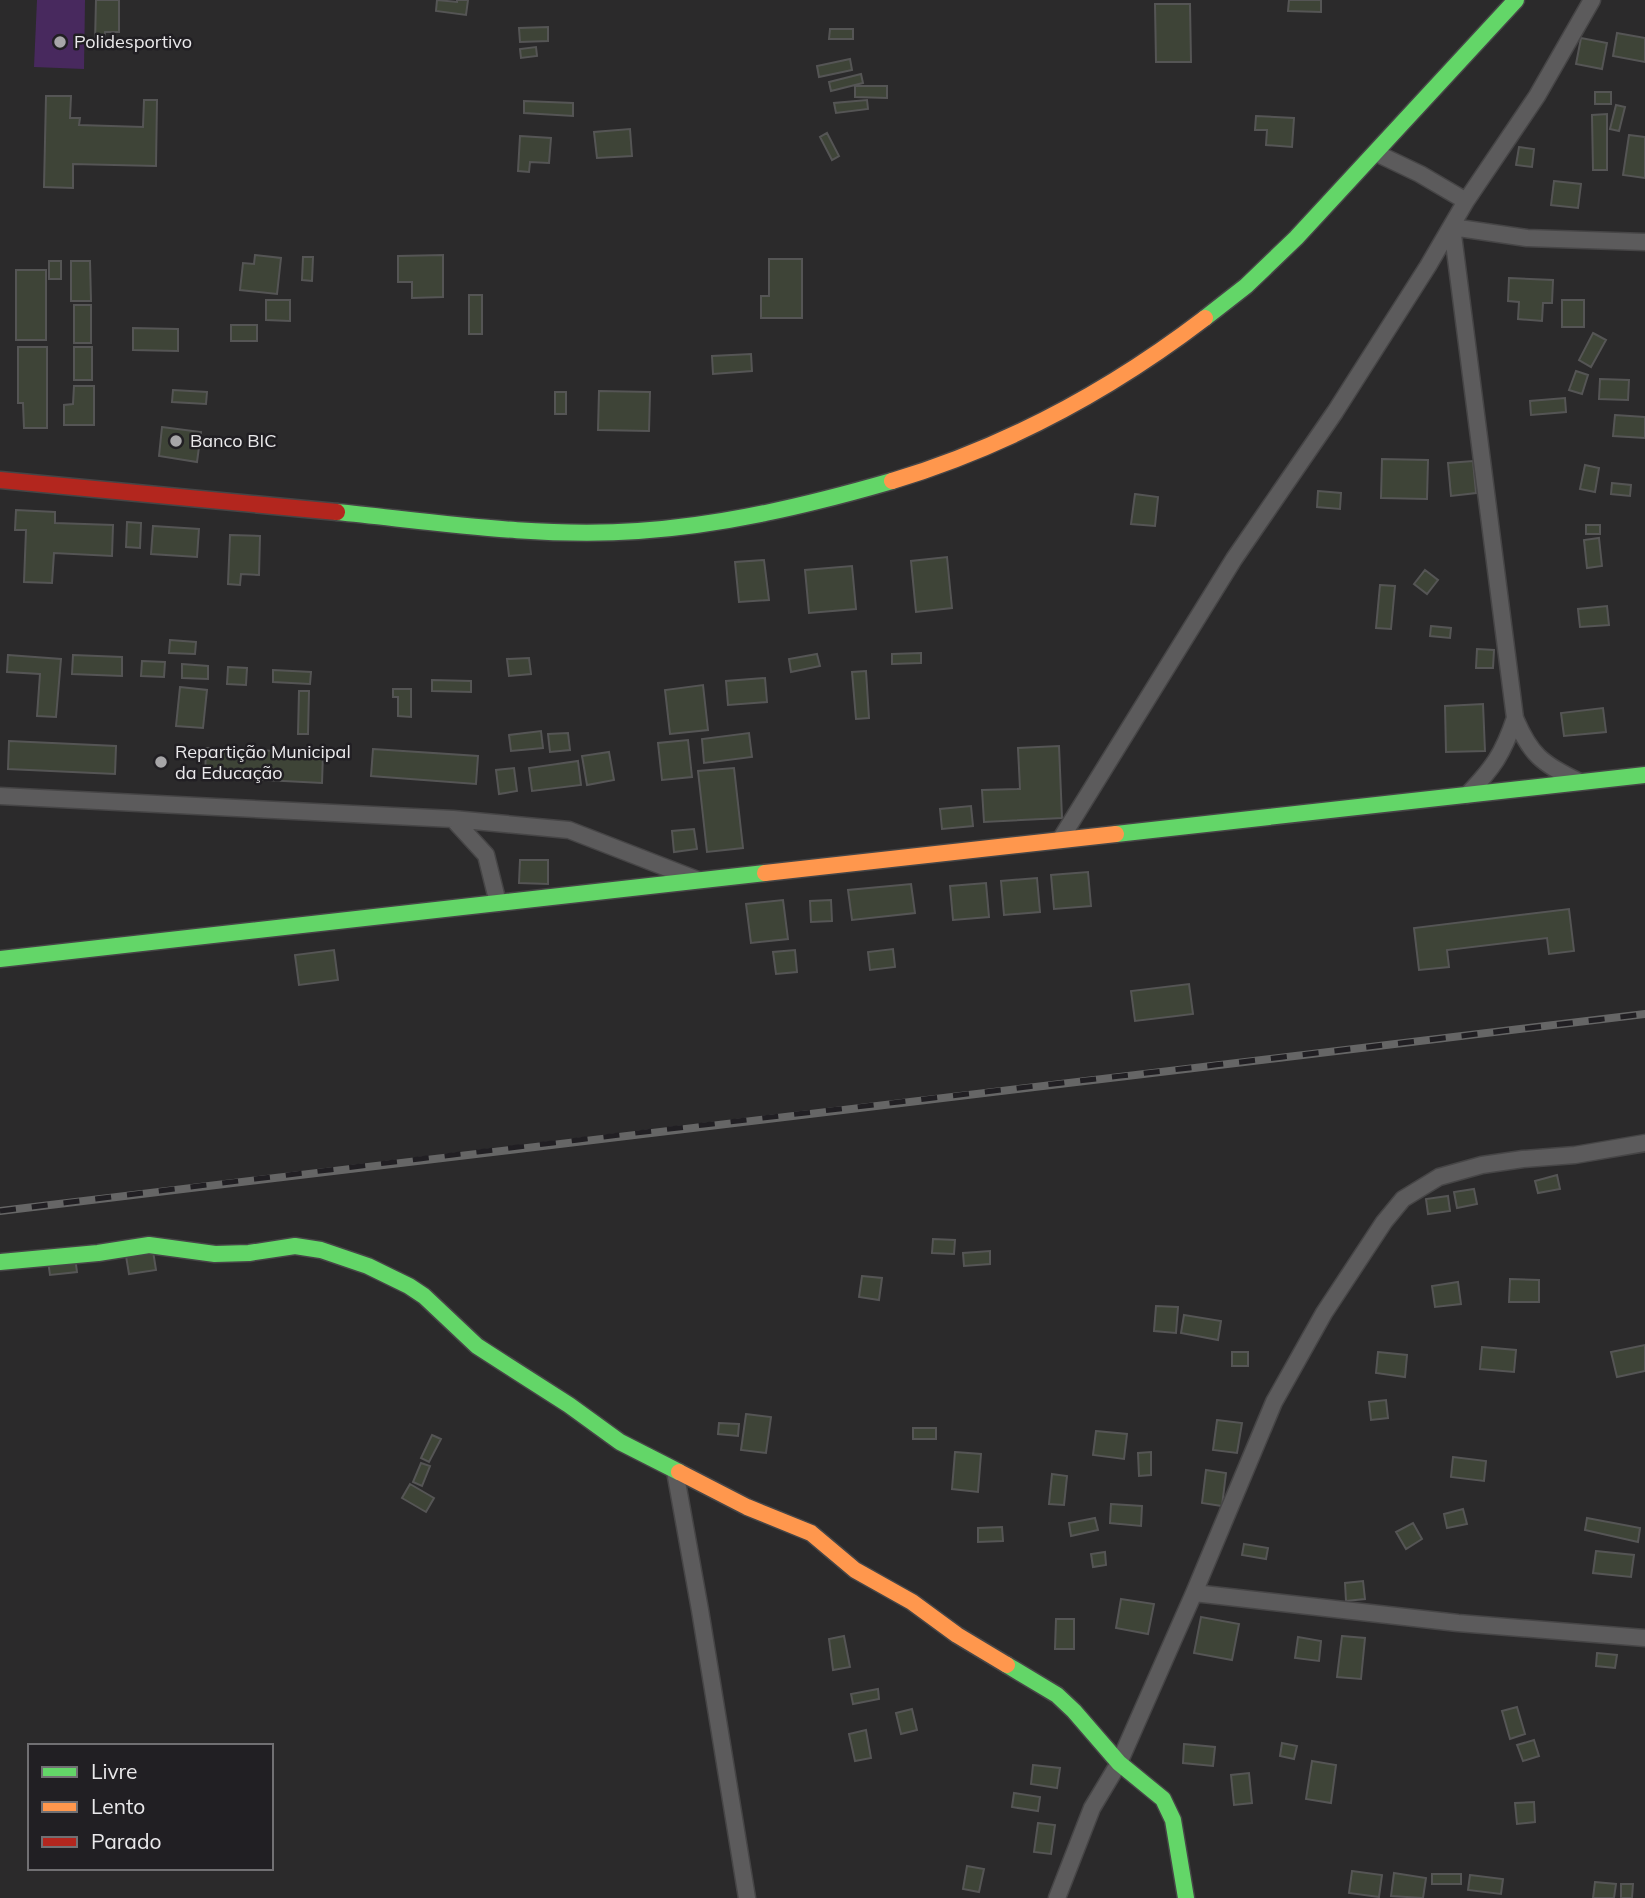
<svg xmlns="http://www.w3.org/2000/svg" width="1645" height="1898" font-family="Mulish,sans-serif">
  <style>
    .green { fill: #48295e }
    .building { fill: #3e4437; stroke: #555; stroke-width: 2 }
    .lines { fill: none; stroke-linecap: round; stroke-linejoin: round }
    .street-casing { stroke: #464546; stroke-width: 19 }
    .fast-casing { stroke: #464546; stroke-width: 19 }
    .slow-casing { stroke: #464546; stroke-width: 19 }
    .jam-casing { stroke: #464546; stroke-width: 19 }
    .street { stroke: #5c5b5c; stroke-width: 16 }
    .fast { stroke: #63d668; stroke-width: 16 }
    .slow { stroke: #ff974d; stroke-width: 16 }
    .jam { stroke: #b3261e; stroke-width: 16 }
    .rail-casing { stroke: #666; stroke-width: 8 }
    .rail { stroke: #211f23; stroke-width: 5; stroke-dasharray: 16; stroke-linecap: butt }
    .poi-dot { fill: #a7a6a8; stroke: #211f23; stroke-width: 2.5 }
    .labels { text-anchor: middle; stroke-width: 5; stroke-linejoin: round; paint-order: stroke }
    .poi-label { font-size: 18px; fill: #eae9eb; stroke: #211f23; text-anchor: start }
  </style>
  <rect width="100%" height="100%" fill="#2b2a2b"/>
  <path class="green" d="M37 0H85L84 69 34 67Z"/>
  <path class="building" d="M96 0H119V32H105L104 42H95Z
    M437 0 457 2V0H468L466 15 436 11Z
    M1289 0H1321V12L1288 11Z
    M1155 4H1190L1191 62H1156Z
    M548 27V41L520 42 519 28Z
    M830 29H853V39H829Z
    M1617 33 1645 38V62L1613 56Z
    M1581 38 1607 43 1602 69 1576 64Z
    M536 47 537 56 521 58 520 49Z
    M850 59 852 70 819 77 817 66Z
    M861 74 863 83 831 91 829 82Z
    M855 86H887V98L855 97Z
    M1595 92H1611V104H1595Z
    M46 96H71L70 118H80L79 125 143 127 144 100H157L156 166 73 164V188L44 187Z
    M867 100 868 109 836 113 834 103Z
    M524 101 573 103V116L524 113Z
    M1616 105 1625 107 1619 131 1610 129Z
    M1607 114V170H1593L1592 115Z
    M1256 116 1294 118 1292 147 1266 145 1267 130H1255Z
    M630 129 632 156 597 158 594 132Z
    M827 133 839 156 832 160 820 137Z
    M1629 135 1645 137V178L1623 175Z
    M520 136 551 138 549 163 530 162 529 172 518 171Z
    M1519 147 1534 149 1532 167 1516 165Z
    M1554 181 1581 184 1578 208 1551 205Z
    M255 255 281 258 277 294 240 290 243 263 254 264Z
    M443 255V297L412 298V282H398V256Z
    M303 257H313L312 281 302 280Z
    M769 259H802V318H761V296H769Z
    M49 261H61V279H49Z
    M71 261H90L91 301H71Z
    M16 270H46V340H16Z
    M1509 278 1553 280 1552 303H1543L1542 321 1518 319 1519 302 1508 301Z
    M469 295H482V334H469Z
    M266 300H290V321L266 320Z
    M1562 300H1584V327H1562Z
    M74 305H91V343H74Z
    M231 325H257V341H231Z
    M133 328 178 329V351L133 350Z
    M1593 333 1606 340 1591 367 1579 360Z
    M18 347H47V428H24L23 403H18Z
    M74 347H92V380H74Z
    M751 354 752 371 713 374 712 356Z
    M1576 371 1588 375 1582 394 1569 390Z
    M1600 379 1629 380 1628 400 1599 399Z
    M74 386H94V425H64V405L73 404Z
    M173 390 207 392 206 404 172 402Z
    M599 391 650 392 649 431 598 430Z
    M555 392H566V414H555Z
    M1565 398 1566 412 1531 415 1530 401Z
    M1615 415 1645 417V438L1613 436Z
    M162 427 201 432 197 462 159 456Z
    M1382 459 1428 460 1427 499 1381 498Z
    M1473 461 1476 493 1451 496 1448 463Z
    M1585 465 1599 468 1595 492 1580 489Z
    M1612 483 1631 485 1630 496 1611 494Z
    M1318 491 1341 493 1340 509 1317 507Z
    M1135 494 1158 497 1155 526 1131 524Z
    M16 510 55 512V523L113 525 112 556 54 553 52 583 24 582 26 530H15Z
    M127 522 141 523 140 548 126 547Z
    M1586 525H1600V534H1586Z
    M153 526 199 529 197 557 151 554Z
    M230 535 260 536 259 575 241 574 240 585 228 584Z
    M1599 538 1602 566 1587 568 1584 540Z
    M947 557 952 608 916 612 911 561Z
    M764 560 769 600 739 602 735 562Z
    M852 566 856 609 809 613 805 570Z
    M1425 570 1438 580 1427 594 1414 584Z
    M1380 585 1395 586 1391 629 1376 628Z
    M1607 606 1609 625 1580 627 1578 609Z
    M1431 626 1451 628 1450 638 1430 636Z
    M170 640 196 642 195 654 169 653Z
    M1477 649 1494 650 1493 668H1476Z
    M921 653V663L892 664V654Z
    M817 654 820 666 791 672 789 659Z
    M8 655 61 659 56 717 37 716 40 674 7 672Z
    M73 655 122 657V676L72 674Z
    M529 658 531 674 509 676 507 659Z
    M142 661 165 662 164 677 141 676Z
    M182 664 208 666V679L182 678Z
    M228 667 247 668 246 685 227 684Z
    M273 670 311 672 310 684 273 682Z
    M866 671 869 718 856 719 852 672Z
    M765 678 767 702 728 705 726 681Z
    M432 680 471 681V692L432 691Z
    M703 685 708 730 670 734 665 690Z
    M180 687 207 690 203 728 176 726Z
    M393 689H411V717L398 716V697H393Z
    M299 691H309L308 734H298Z
    M1483 704 1485 751 1446 752 1445 706Z
    M1603 708 1606 732 1564 736 1561 713Z
    M541 731 543 748 511 751 509 735Z
    M568 733 570 750 550 752 548 734Z
    M749 733 752 757 704 763 702 739Z
    M688 740 692 777 662 780 658 743Z
    M9 741 116 746 115 774 8 769Z
    M1059 746 1062 818 984 822 982 790 1020 789 1018 748Z
    M206 748 323 753 322 783 205 777Z
    M373 749 478 756 476 784 371 776Z
    M609 752 614 780 587 785 582 756Z
    M578 761 581 785 532 791 529 768Z
    M514 768 517 791 499 794 496 770Z
    M734 768 743 848 707 852 698 771Z
    M971 806 973 826 942 829 940 809Z
    M694 829 697 849 674 852 672 831Z
    M520 860H548V884L519 883Z
    M1088 872 1091 906 1054 909 1051 875Z
    M1037 878 1040 912 1004 915 1001 881Z
    M986 883 989 917 953 920 950 886Z
    M911 884 915 913 852 920 848 890Z
    M783 900 788 939 751 943 746 904Z
    M831 900 832 921 811 922 810 901Z
    M1569 909 1574 951 1549 954 1547 938 1447 950 1449 967 1419 970 1414 928Z
    M893 949 895 967 870 970 868 952Z
    M334 950 338 980 299 985 295 955Z
    M795 950 797 972 776 974 773 952Z
    M1189 984 1193 1014 1135 1021 1131 991Z
    M1557 1175 1560 1189 1538 1193 1535 1181Z
    M1474 1189 1477 1204 1457 1208 1454 1192Z
    M1448 1196 1450 1211 1428 1214 1426 1199Z
    M933 1239 955 1240 954 1254 932 1253Z
    M153 1251 156 1270 129 1274 126 1256Z
    M990 1251V1264L964 1266 963 1253Z
    M75 1257 77 1272 50 1275 48 1260Z
    M862 1276 882 1278 879 1300 859 1297Z
    M1510 1279 1539 1280V1302H1509Z
    M1458 1282 1461 1304 1435 1307 1432 1286Z
    M1156 1306 1178 1307 1176 1333 1154 1331Z
    M1184 1315 1221 1321 1218 1340 1181 1333Z
    M1645 1345V1371L1617 1377 1611 1352Z
    M1482 1347 1516 1350 1514 1372 1480 1369Z
    M1232 1352H1248V1366H1232Z
    M1378 1352 1407 1355 1405 1377 1376 1373Z
    M1386 1400 1388 1418 1371 1420 1369 1402Z
    M746 1414 771 1417 766 1453 741 1450Z
    M1217 1420 1242 1423 1237 1453 1213 1450Z
    M719 1423 739 1424 738 1436 718 1434Z
    M913 1428H936V1439H913Z
    M1096 1431 1127 1434 1124 1459 1093 1455Z
    M432 1435 441 1439 429 1462 421 1458Z
    M955 1452 981 1454 978 1492 952 1489Z
    M1151 1452V1475L1139 1476 1138 1453Z
    M1453 1457 1486 1461 1484 1481 1451 1477Z
    M421 1463 430 1466 422 1486 413 1482Z
    M1206 1470 1226 1473 1222 1506 1202 1503Z
    M1052 1474 1067 1476 1064 1505 1049 1504Z
    M410 1484 434 1498 426 1512 402 1498Z
    M1111 1504 1142 1506 1141 1526 1110 1523Z
    M1463 1509 1467 1524 1447 1528 1444 1514Z
    M1095 1518 1098 1530 1071 1536 1069 1523Z
    M1587 1518 1640 1528 1638 1542 1585 1530Z
    M1413 1523 1422 1539 1406 1549 1396 1532Z
    M1002 1527 1003 1541 978 1542V1528Z
    M1244 1544 1268 1548 1266 1559 1242 1555Z
    M1596 1551 1634 1555 1631 1577 1593 1573Z
    M1105 1552 1106 1565 1093 1567 1091 1554Z
    M1363 1581 1365 1599 1346 1601 1345 1583Z
    M1121 1599 1154 1604 1148 1634 1116 1628Z
    M1201 1617 1239 1624 1232 1660 1194 1653Z
    M1056 1619H1074V1649H1055Z
    M844 1636 850 1667 833 1670 829 1639Z
    M1342 1636 1365 1638 1361 1679 1337 1677Z
    M1298 1637 1321 1641 1319 1661 1295 1658Z
    M1597 1653 1617 1655 1615 1668 1596 1666Z
    M878 1689 879 1699 853 1704 851 1694Z
    M1517 1707 1525 1734 1510 1739 1502 1711Z
    M912 1709 917 1730 901 1734 896 1713Z
    M866 1730 871 1758 855 1761 849 1734Z
    M1534 1740 1539 1756 1523 1761 1517 1745Z
    M1282 1743 1297 1746 1294 1759 1280 1756Z
    M1184 1744 1215 1747 1213 1766 1183 1763Z
    M1312 1761 1336 1765 1331 1803 1306 1799Z
    M1033 1765 1060 1768 1057 1788 1031 1784Z
    M1249 1773 1252 1803 1234 1805 1231 1775Z
    M1014 1793 1040 1797 1038 1811 1012 1807Z
    M1534 1802 1535 1822 1517 1824 1515 1803Z
    M1038 1823 1055 1825 1051 1854 1034 1852Z
    M967 1866 984 1869 979 1892 963 1889Z
    M1352 1871 1382 1875 1379 1897 1349 1893Z
    M1394 1873 1426 1878 1423 1898 1391 1896Z
    M1432 1874H1461V1884H1432Z
    M1470 1875 1503 1879 1501 1894 1468 1890Z
    M1595 1882 1616 1884 1614 1898H1593Z
    M1621 1884H1633L1632 1898H1621Z"/>
  <g class="lines">
    <defs>
      <path id="street" d="M1376 153 1420 174 1466 201
        M1578 781C1542 764 1530 754 1515 718L1452 227 1527 238 1645 242
        M1467 795C1493 768 1503 754 1515 718
        M0 796 453 819 569 830 698 880
        M453 819 486 855 498 903
        M1060 840 1234 559 1335 412 1428 266 1466 201 1537 96 1592 0
        M675 1471 700 1610 747 1898
        M1194 1593 1458 1623 1645 1638
        M1057 1898 1092 1808 1119 1763 1194 1593 1274 1402 1324 1313 1384 1222 1403 1199 1439 1177 1482 1165 1523 1159 1575 1155 1645 1143"/>
      <path id="fast" d="M1205 318 1246 286 1296 238 1516 0
        M337 512C436 522 538 538 638 531 725 525 809 505 892 481
        M1116 834 1645 775
        M0 959 765 873
        M0 1262 98 1253 149 1245 215 1254 249 1253 295 1246 321 1250 368 1266 409 1286 424 1296 477 1346 569 1405 620 1442 679 1472
        M1007 1665 1057 1695 1074 1711 1119 1763 1163 1799 1173 1820 1186 1898"/>
      <path id="slow" d="M892 481C1005 447 1112 389 1205 318
        M765 873 1116 834
        M679 1472 747 1507 811 1533 855 1570 912 1602 957 1635 1007 1665"/>
      <path id="jam" d="M0 480 337 512"/>
    </defs>
    <use href="#street" class="street-casing"/>
    <use href="#fast" class="fast-casing"/>
    <use href="#slow" class="slow-casing"/>
    <use href="#jam" class="jam-casing"/>
    <use href="#street" class="street"/>
    <use href="#fast" class="fast"/>
    <use href="#slow" class="slow"/>
    <use href="#jam" class="jam"/>
    <defs>
      <path id="rail" d="M0 1211C548 1141 1097 1080 1645 1014"/>
    </defs>
    <use href="#rail" class="rail-casing"/>
    <use href="#rail" class="rail"/>
  </g>
  <g class="poi-dot">
    <circle cx="60" cy="42" r="7"/>
    <circle cx="176" cy="441" r="7"/>
    <circle cx="161" cy="762" r="7"/>
  </g>
  <g class="labels">
    <g class="poi-label">
      <text x="74" y="48">Polidesportivo</text>
      <text x="190" y="447">Banco BIC</text>
      <text x="175" y="758">Repartição Municipal<tspan x="175" dy="21">da Educação</tspan></text>
    </g>
  </g>
  <rect x="28" y="1744" width="245" height="126" fill="#211f23" stroke="#717073" stroke-width="2"/>
  <rect x="42" y="1767" width="35" height="10" fill="#63d668" stroke="#717073" stroke-width="2"/>
  <text x="91" y="1779" font-size="21" fill="#eae9eb">Livre</text>
  <rect x="42" y="1802" width="35" height="10" fill="#ff974d" stroke="#717073" stroke-width="2"/>
  <text x="91" y="1814" font-size="21" fill="#eae9eb">Lento</text>
  <rect x="42" y="1837" width="35" height="10" fill="#b3261e" stroke="#717073" stroke-width="2"/>
  <text x="91" y="1849" font-size="21" fill="#eae9eb">Parado</text>
</svg>
